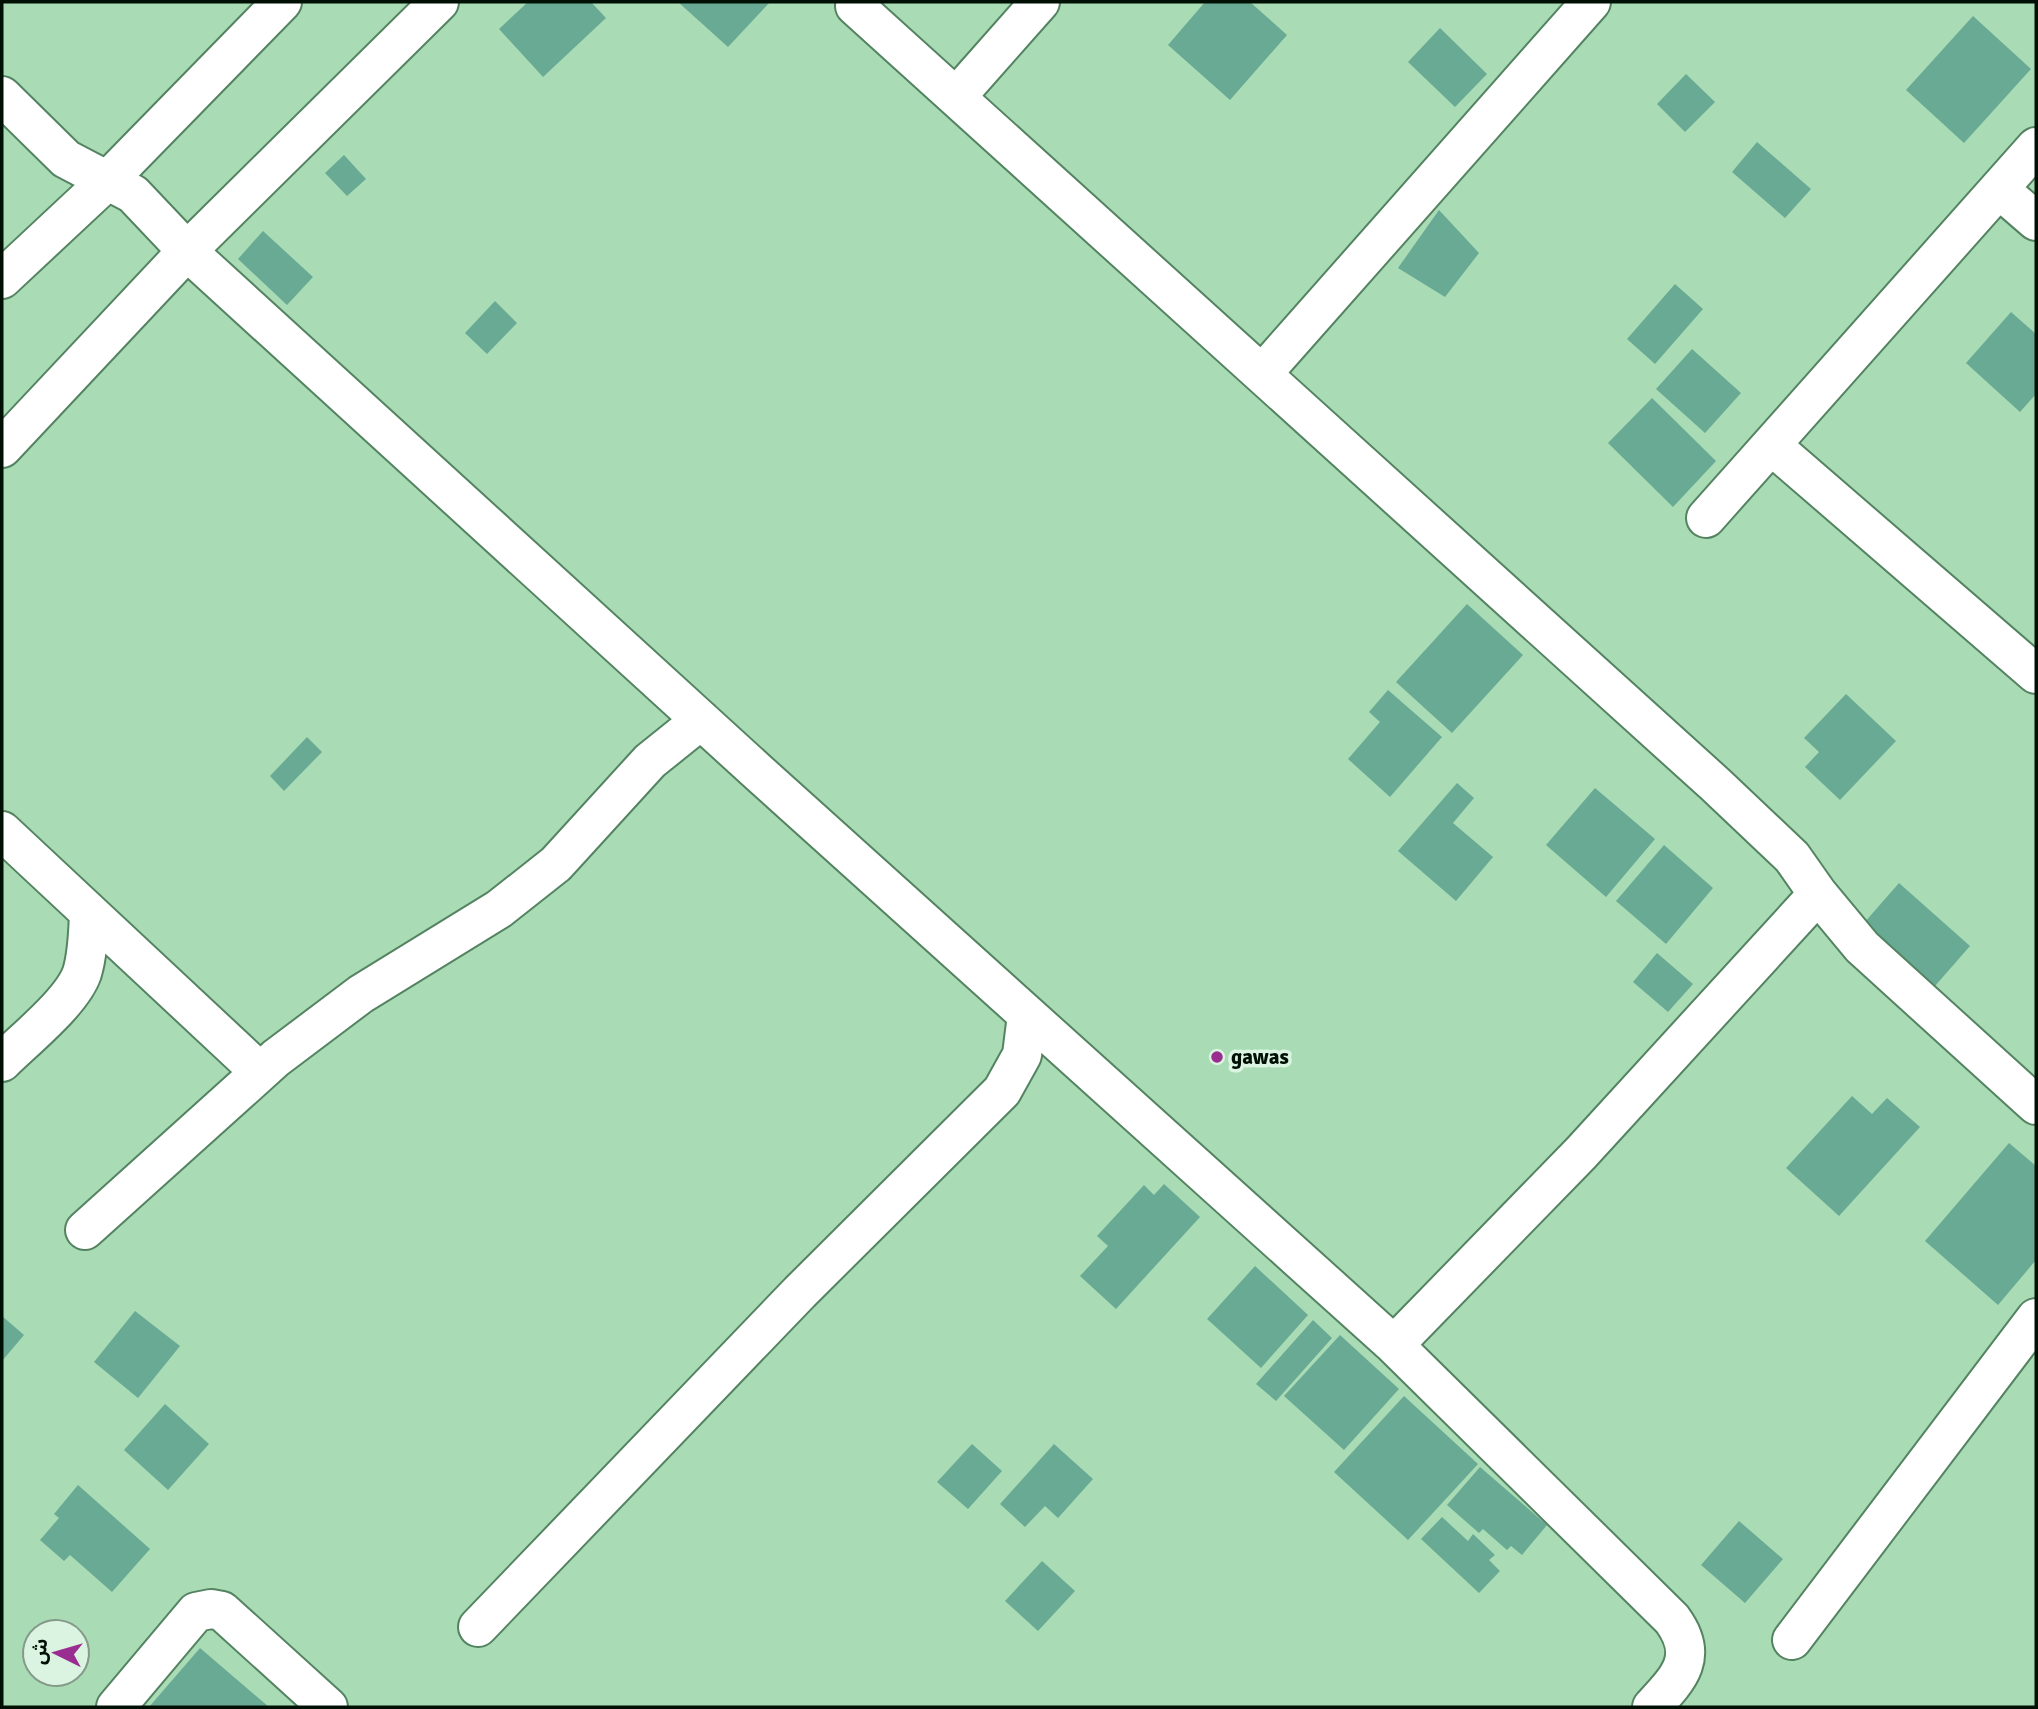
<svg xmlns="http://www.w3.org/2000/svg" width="2038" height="1709" font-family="Signika,'Noto Sans Arabic',sans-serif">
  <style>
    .building { fill: #69aa95 }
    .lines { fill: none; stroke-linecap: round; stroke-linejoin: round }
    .minor-casing { stroke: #548361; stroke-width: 42 }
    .minor { stroke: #fff; stroke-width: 38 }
    .poi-dot { fill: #9a2e90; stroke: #dbf4e1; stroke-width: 2.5 }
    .labels { text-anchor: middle; stroke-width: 7; stroke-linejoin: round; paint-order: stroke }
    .poi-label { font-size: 21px; font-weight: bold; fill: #011004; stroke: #dbf4e1; text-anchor: start }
  </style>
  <rect width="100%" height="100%" fill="#a9dbb5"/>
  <path class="building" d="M528 2H591L606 18 543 77 499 29Z
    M678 2H770L728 47Z
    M1205 2H1250L1287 35 1230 100 1168 45Z
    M1973 16 2031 69 1964 143 1906 90Z
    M1440 28 1487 74 1455 107 1408 62Z
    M1686 74 1715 102 1685 132 1657 104Z
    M1757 142 1811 189 1785 218 1732 172Z
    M344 155 366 179 347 196 325 173Z
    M1439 210 1479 253 1445 297 1398 268Z
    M263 231 313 277 287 305 238 259Z
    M1675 284 1703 309 1655 364 1627 339Z
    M495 301 517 323 487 354 465 333Z
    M2011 312 2036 334V394L2020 412 1966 363Z
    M1692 349 1741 393 1705 433 1656 389Z
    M1652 398 1716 461 1673 507 1608 443Z
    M1467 604 1523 655 1452 733 1396 682Z
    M1388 690 1442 737 1390 797 1348 759 1380 722 1369 712Z
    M1846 694 1896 741 1840 800 1805 767 1819 752 1804 738Z
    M307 737 322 752 284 791 270 776Z
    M1457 783 1474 798 1453 823 1493 857 1456 901 1398 851Z
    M1595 788 1655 839 1606 897 1546 845Z
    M1664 845 1713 888 1666 944 1616 901Z
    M1899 883 1970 946 1935 986 1864 923Z
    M1657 953 1693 984 1668 1012 1633 982Z
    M1852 1096 1872 1114 1887 1098 1920 1127 1839 1216 1786 1168Z
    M2009 1143 2036 1166V1260L1998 1305 1925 1241Z
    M1164 1184 1200 1217 1116 1309 1080 1276 1108 1246 1097 1236 1144 1185 1154 1195Z
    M1255 1266 1308 1315 1261 1368 1207 1319Z
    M135 1311 180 1346 138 1398 94 1362Z
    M2 1316 24 1335 2 1361Z
    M1313 1320 1332 1338 1276 1401 1256 1384Z
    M1340 1335 1399 1389 1344 1450 1284 1396Z
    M1404 1396 1478 1464 1408 1540 1334 1472Z
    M165 1404 209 1444 168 1490 124 1450Z
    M972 1444 1002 1471 968 1509 937 1482Z
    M1054 1444 1093 1479 1058 1518 1045 1506 1025 1527 1000 1504Z
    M1480 1467 1547 1525 1522 1555 1511 1546 1507 1550 1483 1529 1479 1533 1447 1505Z
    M78 1485 150 1549 112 1592 70 1555 64 1561 40 1540 59 1518 54 1514Z
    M1442 1517 1468 1541 1473 1534 1495 1555 1489 1560 1500 1571 1479 1593 1421 1539Z
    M1739 1521 1783 1559 1745 1603 1701 1565Z
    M1042 1561 1075 1591 1038 1631 1005 1601Z
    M200 1648 269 1707H149Z"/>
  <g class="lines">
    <defs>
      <path id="minor" d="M855 6 1716 785 1792 857 1818 894
        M2 96 66 159 133 194 187 251 759 773 1394 1345 1672 1619C1700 1657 1679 1678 1652 1707
        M956 97 1040 2
        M1999 189 2036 221
        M2 279 109 179 282 2
        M1262 374 1591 2
        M1771 445 2036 674
        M2 448 187 251 439 2
        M1706 518 2036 147
        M2 831 260 1072
        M2 1062C24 1040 72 1002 82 973 88 953 88 933 89 913
        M85 1230 276 1058 361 994 499 909 556 864 650 761 701 720
        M1394 1345 1581 1153 1818 894 1862 947 2036 1105
        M478 1627 800 1292 1002 1091 1022 1055 1027 1015
        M1792 1640 2036 1318
        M116 1707 196 1612 211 1609 222 1611 328 1707"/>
    </defs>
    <use href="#minor" class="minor-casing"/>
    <use href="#minor" class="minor"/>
  </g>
  <circle class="poi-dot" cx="1217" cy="1057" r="7"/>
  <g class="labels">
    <g class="poi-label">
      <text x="1231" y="1064">gawas</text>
    </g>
  </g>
  <rect width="2038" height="1709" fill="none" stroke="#011004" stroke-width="7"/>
  <g transform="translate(56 1653) rotate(275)"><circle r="33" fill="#dbf4e1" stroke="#849989" stroke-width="2"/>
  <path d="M0-5L12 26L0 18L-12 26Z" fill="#9a2e90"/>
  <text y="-10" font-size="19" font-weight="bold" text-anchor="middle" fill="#011004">ش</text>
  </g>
</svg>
